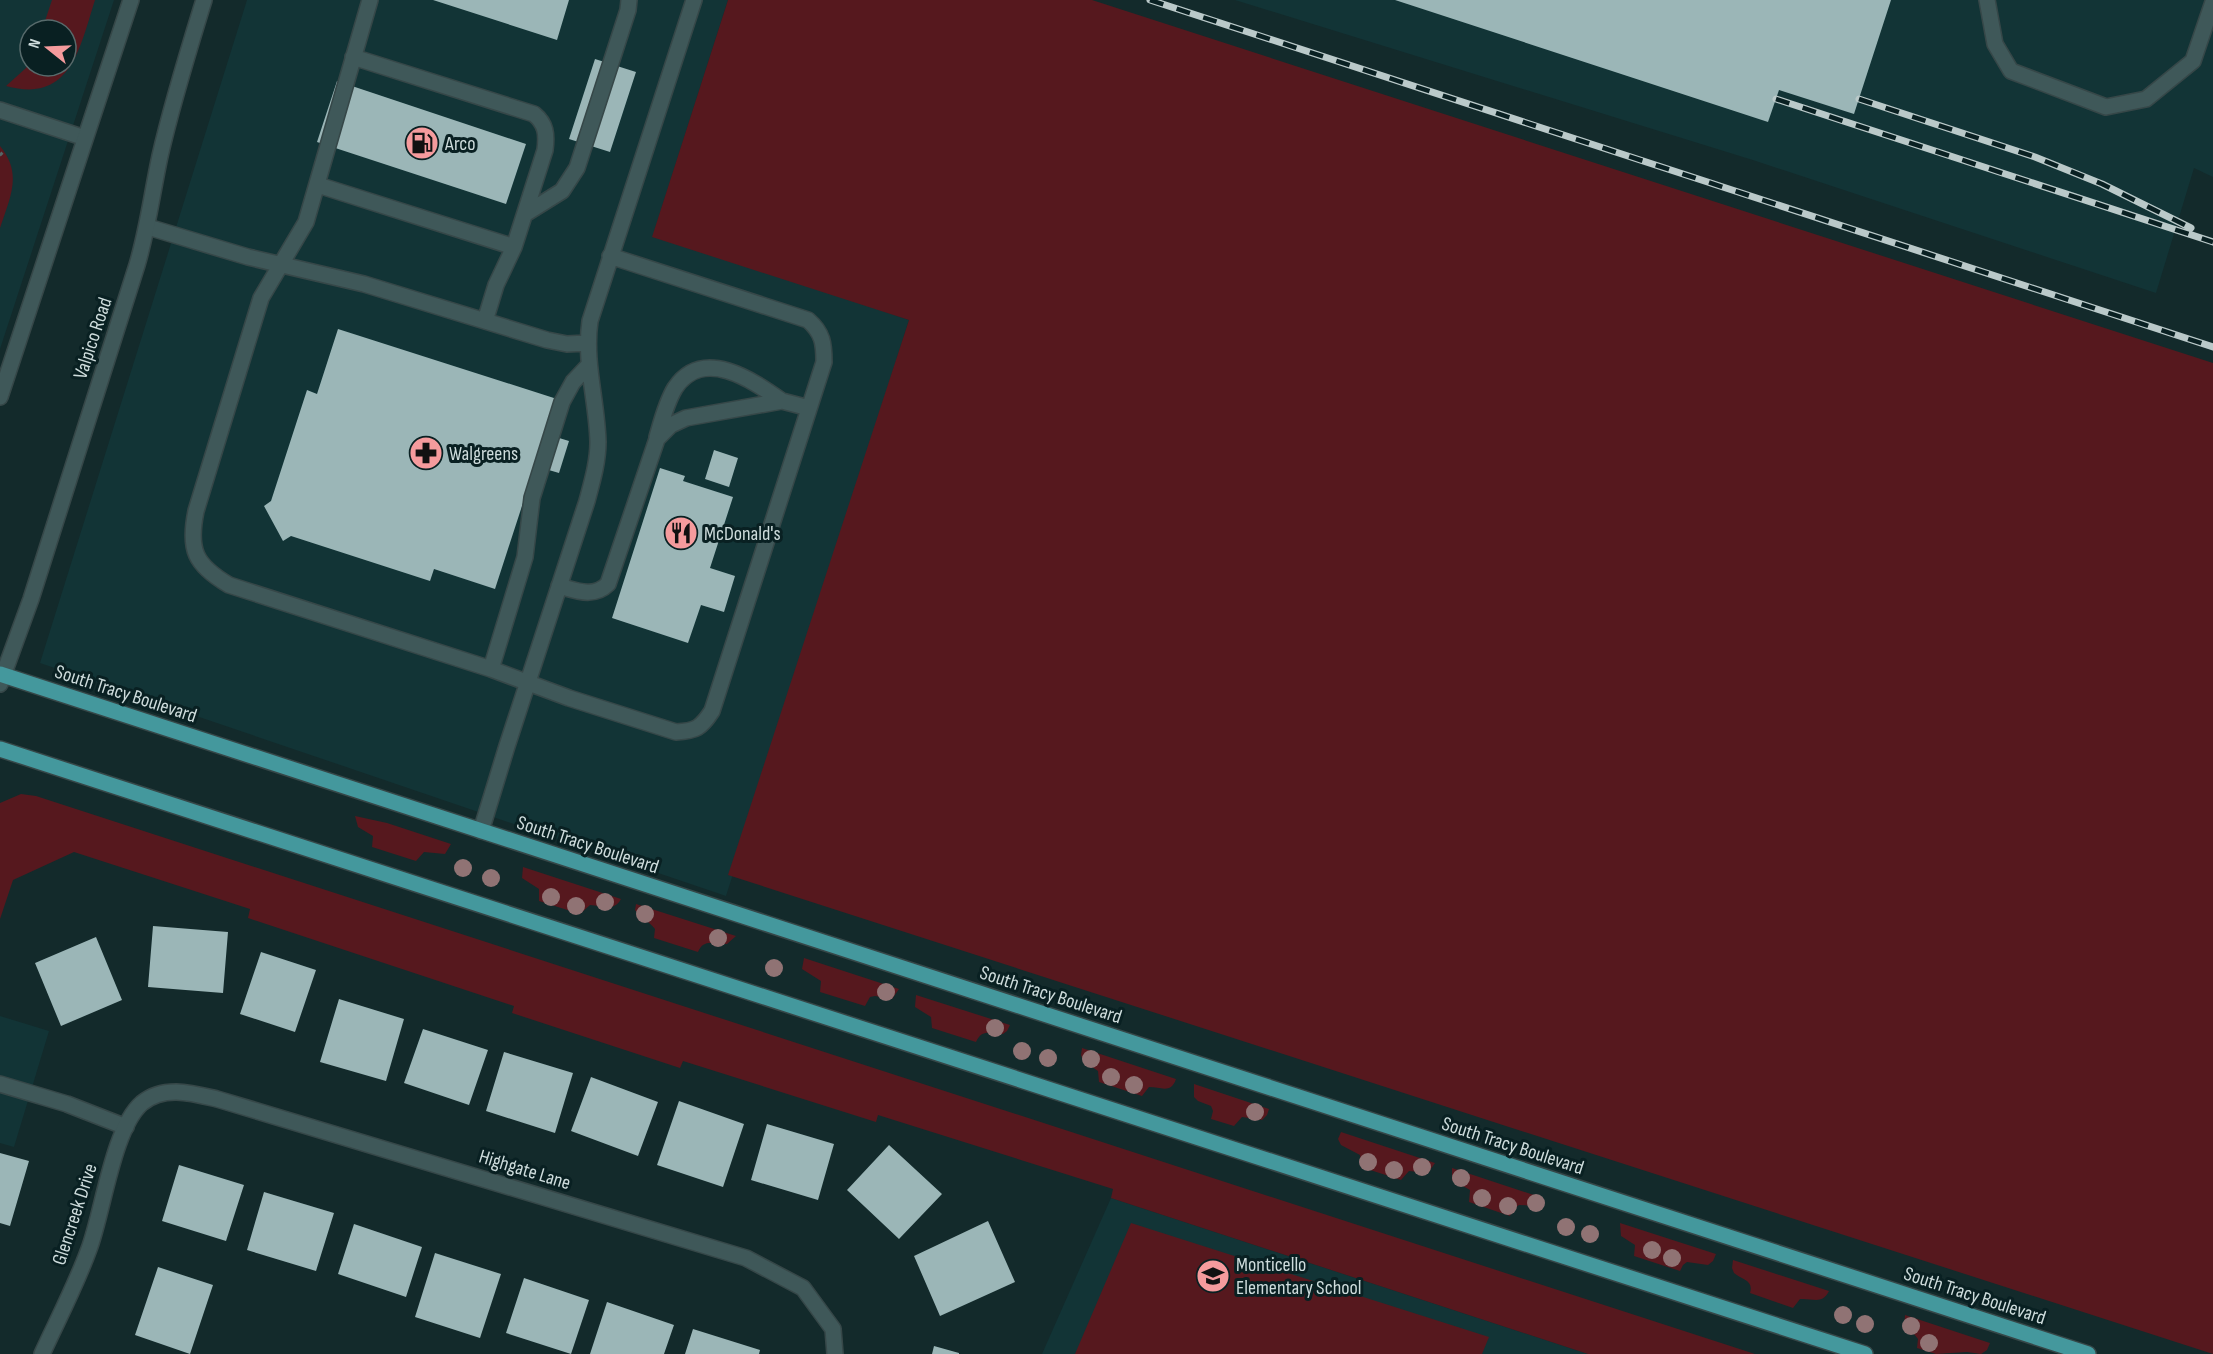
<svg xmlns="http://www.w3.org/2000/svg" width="2213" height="1354" font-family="'Sofia Sans Condensed',sans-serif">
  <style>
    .built { fill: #123436; fill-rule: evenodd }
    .green { fill: #56181e }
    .building { fill: #9bb6b7 }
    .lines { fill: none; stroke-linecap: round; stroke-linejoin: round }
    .service-casing { stroke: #364748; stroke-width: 18 }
    .minor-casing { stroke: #364748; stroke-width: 18 }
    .secondary-casing { stroke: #364748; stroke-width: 18 }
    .primary-casing { stroke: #364748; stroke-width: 18 }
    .path { stroke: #536768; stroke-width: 4; stroke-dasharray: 3 3; stroke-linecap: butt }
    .service { stroke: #3f5859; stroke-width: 15 }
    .minor { stroke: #3f5859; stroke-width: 15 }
    .secondary { stroke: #3f5859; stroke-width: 15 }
    .primary { stroke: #44989d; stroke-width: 15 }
    .rail-casing { stroke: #bac9c9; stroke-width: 7 }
    .rail { stroke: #092022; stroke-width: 4.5; stroke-dasharray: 14; stroke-linecap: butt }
    .tree { fill: #907374 }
    .labels { text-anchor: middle; stroke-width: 6; stroke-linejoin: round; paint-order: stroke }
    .poi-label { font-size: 20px; fill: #cedcdc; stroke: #092022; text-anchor: start }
    .street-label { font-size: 20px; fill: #cedcdc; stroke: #092022 }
  </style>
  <rect width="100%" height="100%" fill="#132a2b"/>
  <path class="built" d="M0 0H114L0 349ZM30 30H66V66H30Z
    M247 0H728L654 232 909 320 726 896 40 663Z
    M1235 0H2213V177L2194 168 2156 293 1756 161Z
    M0 1016 49 1031 14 1147 0 1143Z
    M1111 1198 1588 1354H1042Z"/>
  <path class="green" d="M52 0H95C80 47 71 104 6 86L26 68 30 59V66H66V30H42Z
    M728 0H1092L2213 363V1354L728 875 909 320 652 237Z
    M0 146C23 174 10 197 0 228Z
    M21 794 36 796 1755 1354H1588L1111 1198 1113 1189 878 1115 876 1122 683 1061 680 1068 512 1013 514 1006 248 918 250 909 74 852 13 880 0 919V803Z
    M355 816 387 823 451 844 445 854 424 852 416 861 372 847 373 836 358 827Z
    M523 867 621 899C614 912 603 906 590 905L580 914 539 901V889L522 878Z
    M636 904 736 936 727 944C714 945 704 938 698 952L654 938 655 929C649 921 640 918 635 910Z
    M804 958 899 989 892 999 875 996 870 997 865 1006 820 992 821 981 802 969Z
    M916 995 1010 1025 1007 1031 1003 1034C991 1034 982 1028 976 1042L932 1028 931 1017 915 1007Z
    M1082 1048 1176 1079C1171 1094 1161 1087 1149 1087L1142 1096 1099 1082 1098 1071 1083 1061 1081 1055Z
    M1194 1084 1269 1109 1267 1115 1262 1120 1242 1117 1234 1126 1211 1119 1213 1111 1211 1106 1198 1101 1194 1097Z
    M1341 1132 1435 1163 1428 1173 1409 1171 1401 1180 1361 1167 1360 1155 1341 1145 1338 1139Z
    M1452 1168 1543 1198 1539 1206 1519 1205 1512 1210 1510 1216 1469 1202 1470 1190 1452 1180Z
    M1131 1223 1489 1337 1482 1354H1075Z
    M1620 1223 1716 1254 1713 1261 1708 1265 1687 1262 1683 1265 1680 1271 1634 1256 1635 1245 1621 1236Z
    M1733 1260 1829 1291C1822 1305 1813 1298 1800 1299L1793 1308 1750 1293C1754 1280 1742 1280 1734 1273L1732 1268Z
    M1905 1315 1990 1343 1987 1350 1981 1354 1967 1352 1936 1354 1917 1348 1918 1339 1914 1334 1904 1330Z"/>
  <path class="building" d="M433 0H569L557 40Z
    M1395 0H1891L1854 114 1779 90 1768 122Z
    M595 59 636 72 610 152 569 139Z
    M337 81 526 144 506 204 317 142Z
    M338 329 557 399 546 434 569 441 559 473 535 466 495 589 434 569 430 581 291 536 283 541 264 506 271 501 307 390 317 394Z
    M714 450 738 458 729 487 705 479Z
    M660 468 685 476 683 481 733 497 710 568 735 576 724 612 701 605 688 643 612 618Z
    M153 926 228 932 223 993 148 987Z
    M96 937 122 1000 61 1026 35 963Z
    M261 952 316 970 295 1032 240 1014Z
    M339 999 404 1019 386 1081 320 1062Z
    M423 1029 488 1050 469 1105 404 1083Z
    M504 1052 573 1073 555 1133 486 1111Z
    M591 1077 658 1102 638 1156 571 1131Z
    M679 1101 744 1124 723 1187 657 1165Z
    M767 1124 834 1144 818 1200 751 1180Z
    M889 1145 942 1194 899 1239 847 1190Z
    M0 1153 29 1161 10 1226 0 1223Z
    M179 1165 244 1185 226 1241 162 1221Z
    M264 1192 334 1213 316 1271 247 1250Z
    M988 1221 1015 1282 940 1316 914 1256Z
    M354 1224 422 1247 406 1297 338 1274Z
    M435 1253 501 1274 480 1338 415 1317Z
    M158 1267 213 1285 190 1354 135 1335Z
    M524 1278 589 1300 571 1354 506 1333Z
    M607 1302 674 1325 664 1354H590Z
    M693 1329 760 1350 759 1354H685Z
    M934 1346 959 1353V1354H932Z"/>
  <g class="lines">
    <defs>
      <path id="service" d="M370 0 306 222 261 298 196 511C188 550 195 565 229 585L491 669 569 698 676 732C696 731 701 728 712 711L824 362C824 344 823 333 808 320L610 256
        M1987 0 1995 44 2011 71 2106 107 2146 99 2193 61 2213 2
        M353 57 534 114C546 124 547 134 545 150L514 247 496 285 485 321
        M0 110 85 138
        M318 185 514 247
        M525 214 562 191 577 168 628 10 629 0
        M148 227 248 257 364 284 547 340 567 344 587 343
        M657 437C662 420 666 403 675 388 703 346 752 380 782 401
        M559 586C577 591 594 598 608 584L657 439 671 425 686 418 782 401 809 408
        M491 669 525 557 532 498 562 402 573 382 588 366
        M481 831 507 746 587 501C592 482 598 462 598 442 597 401 584 362 590 321L694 0
        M0 1084 67 1104 126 1127"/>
      <path id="minor" d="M42 1354C58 1319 76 1285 89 1249 103 1212 113 1128 142 1103 164 1085 192 1093 217 1099L746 1258 803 1288 833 1329 835 1354"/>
      <path id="secondary" d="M0 397 131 0
        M0 684 31 599 137 265C148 228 152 193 160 156 172 103 188 52 204 0"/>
      <path id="primary" d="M0 674 2088 1354
        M0 749 1865 1354"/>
    </defs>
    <use href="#service" class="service-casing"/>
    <use href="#minor" class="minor-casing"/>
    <use href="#secondary" class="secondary-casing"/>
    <use href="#primary" class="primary-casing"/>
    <path class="path" d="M0 153 4 157"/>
    <use href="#service" class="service"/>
    <use href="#minor" class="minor"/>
    <use href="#secondary" class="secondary"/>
    <use href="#primary" class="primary"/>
    <defs>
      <path id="rail" d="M1150 0 2213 347
        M1776 99 2213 242
        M1859 99 2035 157 2102 184 2191 228"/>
    </defs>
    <use href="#rail" class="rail-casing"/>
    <use href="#rail" class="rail"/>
  </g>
  <g class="tree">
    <circle cx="463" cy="868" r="9"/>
    <circle cx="491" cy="878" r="9"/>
    <circle cx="551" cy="897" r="9"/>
    <circle cx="605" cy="902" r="9"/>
    <circle cx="576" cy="906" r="9"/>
    <circle cx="645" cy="914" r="9"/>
    <circle cx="718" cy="938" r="9"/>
    <circle cx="774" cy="968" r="9"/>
    <circle cx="886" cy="992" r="9"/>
    <circle cx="995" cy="1028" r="9"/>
    <circle cx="1022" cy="1051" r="9"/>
    <circle cx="1048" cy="1058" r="9"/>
    <circle cx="1091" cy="1059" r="9"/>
    <circle cx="1111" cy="1077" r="9"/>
    <circle cx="1134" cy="1085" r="9"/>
    <circle cx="1255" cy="1112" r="9"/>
    <circle cx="1368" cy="1162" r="9"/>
    <circle cx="1422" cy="1167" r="9"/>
    <circle cx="1394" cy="1170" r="9"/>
    <circle cx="1461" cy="1178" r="9"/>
    <circle cx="1482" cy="1198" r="9"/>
    <circle cx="1536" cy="1203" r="9"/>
    <circle cx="1508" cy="1206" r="9"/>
    <circle cx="1566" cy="1227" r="9"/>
    <circle cx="1590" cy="1234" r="9"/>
    <circle cx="1652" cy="1250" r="9"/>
    <circle cx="1672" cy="1258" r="9"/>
    <circle cx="1843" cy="1315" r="9"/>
    <circle cx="1865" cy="1324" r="9"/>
    <circle cx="1911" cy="1326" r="9"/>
    <circle cx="1929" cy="1343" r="9"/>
  </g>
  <defs>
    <symbol id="fuel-disc" viewBox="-11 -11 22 22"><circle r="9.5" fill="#f59b9d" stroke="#092022"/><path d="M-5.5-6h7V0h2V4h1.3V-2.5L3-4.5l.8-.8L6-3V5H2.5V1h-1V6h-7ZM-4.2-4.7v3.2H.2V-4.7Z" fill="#111"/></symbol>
    <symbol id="pharmacy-disc" viewBox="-11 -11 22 22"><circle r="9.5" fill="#f59b9d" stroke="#092022"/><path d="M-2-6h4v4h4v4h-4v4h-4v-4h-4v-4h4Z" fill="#111"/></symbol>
    <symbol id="restaurant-disc" viewBox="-11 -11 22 22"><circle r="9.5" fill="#f59b9d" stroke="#092022"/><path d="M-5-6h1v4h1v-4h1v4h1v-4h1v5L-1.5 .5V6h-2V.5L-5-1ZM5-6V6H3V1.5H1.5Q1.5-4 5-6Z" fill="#111"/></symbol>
    <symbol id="school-disc" viewBox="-11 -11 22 22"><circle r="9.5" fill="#f59b9d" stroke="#092022"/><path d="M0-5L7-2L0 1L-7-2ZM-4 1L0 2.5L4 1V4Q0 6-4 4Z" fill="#111"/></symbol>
  </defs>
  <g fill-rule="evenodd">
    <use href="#fuel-disc" x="403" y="124" width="38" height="38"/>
    <use href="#pharmacy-disc" x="407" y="434" width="38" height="38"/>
    <use href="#restaurant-disc" x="662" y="514" width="38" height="38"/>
    <use href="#school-disc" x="1194" y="1257" width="38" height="38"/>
  </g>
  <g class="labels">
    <g class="poi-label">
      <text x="445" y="150">Arco</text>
      <text x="449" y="460">Walgreens</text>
      <text x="704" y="540">McDonald's</text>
      <text x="1236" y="1271">Monticello<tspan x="1236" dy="23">Elementary School</tspan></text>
    </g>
    <g class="street-label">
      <text transform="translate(92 338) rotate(-72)" y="7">Valpico Road</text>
      <text transform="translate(126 693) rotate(18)" y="7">South Tracy Boulevard</text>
      <text transform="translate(588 844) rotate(18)" y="7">South Tracy Boulevard</text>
      <text transform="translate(1051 994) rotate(18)" y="7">South Tracy Boulevard</text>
      <text transform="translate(1513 1145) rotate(18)" y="7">South Tracy Boulevard</text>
      <text transform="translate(525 1169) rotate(17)" y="7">Highgate Lane</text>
      <text transform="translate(74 1214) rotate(-72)" y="7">Glencreek Drive</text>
      <text transform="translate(1975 1295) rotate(18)" y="7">South Tracy Boulevard</text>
    </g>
  </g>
  <g transform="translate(48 48) rotate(288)"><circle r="28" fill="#092022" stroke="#586b6c" stroke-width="1.5"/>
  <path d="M0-4.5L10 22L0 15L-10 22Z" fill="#f59b9d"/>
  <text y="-9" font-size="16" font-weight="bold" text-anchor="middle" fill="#cedcdc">N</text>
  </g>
</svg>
